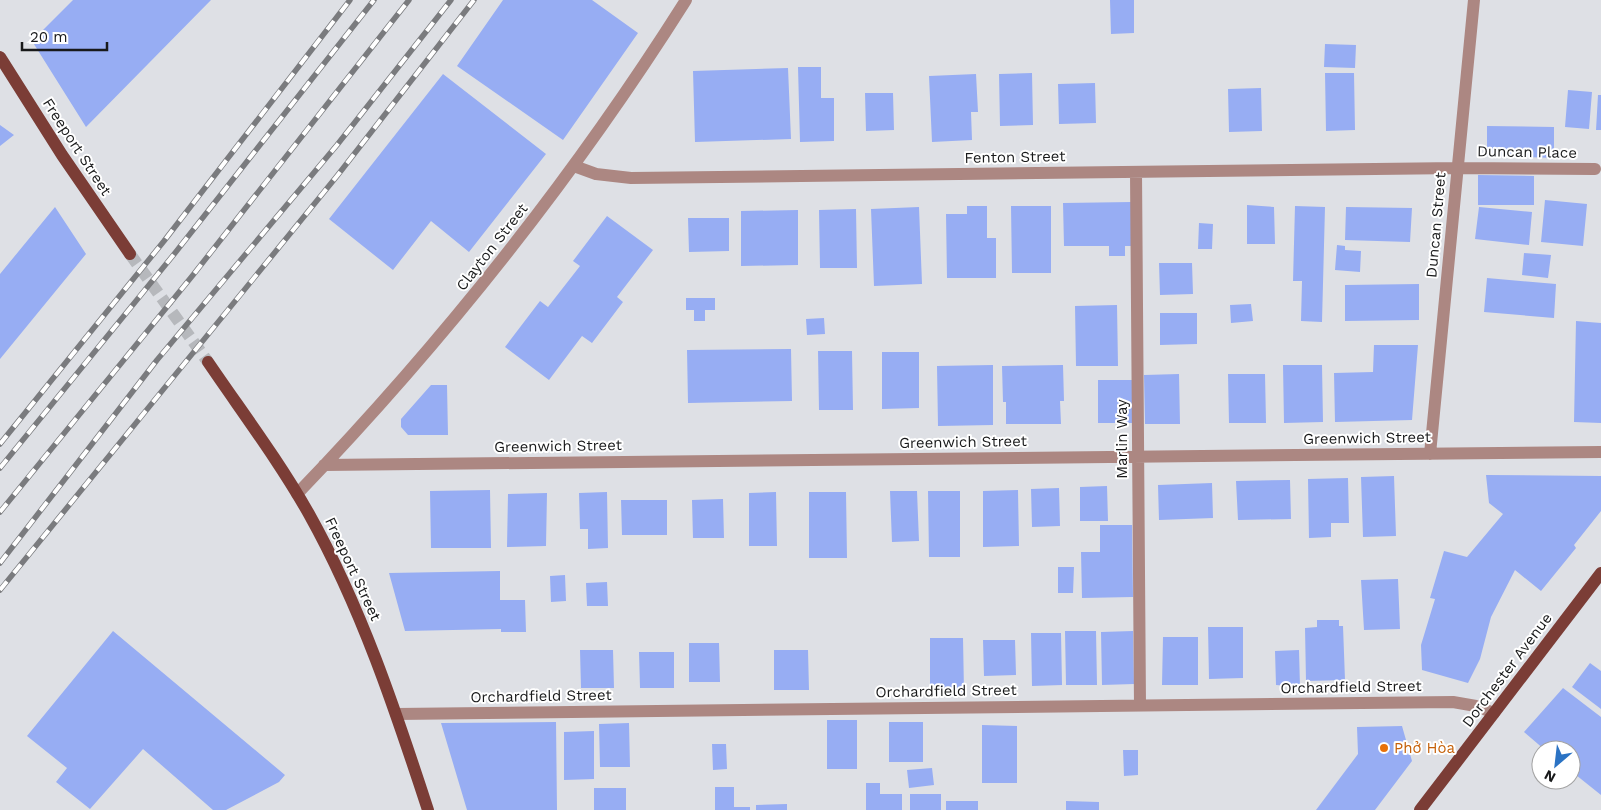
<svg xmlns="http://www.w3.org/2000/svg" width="1601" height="810" font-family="'Work Sans',sans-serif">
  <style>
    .building { fill: #97adf3 }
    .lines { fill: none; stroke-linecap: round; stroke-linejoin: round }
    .major-tunnel { stroke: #b6b8bc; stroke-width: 12; stroke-dasharray: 12 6; stroke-linecap: butt }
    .minor { stroke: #ac8782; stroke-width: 12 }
    .major { stroke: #7b3d36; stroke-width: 12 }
    .rail-casing { stroke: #7a7b7e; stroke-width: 5.5 }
    .rail { stroke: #fff; stroke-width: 4; stroke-dasharray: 11; stroke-linecap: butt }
    .food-dot { fill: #e8710a; stroke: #fff; stroke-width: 2 }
    .labels { text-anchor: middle; stroke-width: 4; stroke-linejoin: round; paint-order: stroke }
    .street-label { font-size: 15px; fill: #18191a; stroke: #fff }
    .food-label { font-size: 15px; fill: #c56008; stroke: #fff; text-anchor: start }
  </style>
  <rect width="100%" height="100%" fill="#dee0e5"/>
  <path class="building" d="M73 0H211L86 127 32 41Z
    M503 0H592L638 33 563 140 457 66Z
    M1110 0H1134V33L1111 34Z
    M1325 44 1356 45 1355 68 1324 67Z
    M798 67H821V98H834V141L800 142Z
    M788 68 791 139 695 142 693 71Z
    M1032 73 1033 125 1000 126 999 74Z
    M1325 73H1354L1355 130 1326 131Z
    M443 74 546 154 469 252 431 221 393 270 329 219Z
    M976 74 978 112H971L972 140 932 142 929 76Z
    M1095 83 1096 123 1059 124 1058 84Z
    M1261 88 1262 131 1229 132 1228 89Z
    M1568 90 1592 92 1589 129 1565 127Z
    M865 93H893L894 130 866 131Z
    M1598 95H1601V130H1596Z
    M0 125 14 135 0 146Z
    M1487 126 1554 127V158L1487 156Z
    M1478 175 1534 176V205H1478Z
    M1545 200 1587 204 1583 246 1541 242Z
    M1132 202 1133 246H1125V256H1109V246H1064L1063 203Z
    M1247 205 1274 207 1275 244H1247Z
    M967 206H987V238H996V278H947L946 214H967Z
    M1011 206H1051V273H1012Z
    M1295 206 1325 207 1322 322 1301 321 1302 281H1293Z
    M55 207 86 254 0 359V274Z
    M919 207 922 284 874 286 871 209Z
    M1346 207 1412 208 1410 242 1345 240Z
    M1479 207 1532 212 1529 245 1475 239Z
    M856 209 857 268H820L819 210Z
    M798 210V265L741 266V211Z
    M607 216 653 250 617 297 623 302 592 343 582 336 549 380 505 347 540 301 548 307 580 266 573 261Z
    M688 218H729V251L689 252Z
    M1199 223 1213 224 1212 249H1198Z
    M1337 245 1345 246V250L1361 251 1360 272 1335 270Z
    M1524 253 1551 255 1548 278 1522 275Z
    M1159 263H1192L1193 294 1160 295Z
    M1487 278 1556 284 1554 318 1484 312Z
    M1419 284V320L1345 321V285Z
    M686 298H715V310H705V321H694V310H686Z
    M1251 304 1253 321 1231 323 1230 305Z
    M1117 305 1118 366H1076L1075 306Z
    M1160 313H1197V344L1160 345Z
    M824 318 825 334 807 335 806 319Z
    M1576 321 1601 323V423L1574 422Z
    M1374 345H1418L1412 420 1335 422 1334 373 1373 372Z
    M791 349 792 401 688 403 687 350Z
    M818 351H852L853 410H819Z
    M882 352H919V408L882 409Z
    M993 365V425L938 426 937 366Z
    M1063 365 1064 401H1060L1061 424H1006V402H1003L1002 366Z
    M1283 365H1322L1323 422 1284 423Z
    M1179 374 1180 424H1145L1144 375Z
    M1228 374H1265L1266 423H1229Z
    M1098 380H1132L1133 423H1098Z
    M431 385H447L448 435H408L401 427V419Z
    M1486 475 1601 476V511L1574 545 1576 548 1541 591 1515 570 1491 617 1480 659 1468 683 1422 670 1421 645 1435 599 1430 598 1444 551 1467 557 1503 514 1489 503Z
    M1394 476 1396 536 1363 537 1361 477Z
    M1348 478 1349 523H1331V537L1309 538 1308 479Z
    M1290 480 1291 519 1238 520 1236 481Z
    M1212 483 1213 518 1159 520 1158 485Z
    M1107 486 1108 521H1080V487Z
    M1059 488 1060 526 1032 527 1031 489Z
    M490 490 491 548H431L430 491Z
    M1018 490 1019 546 983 547V491Z
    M890 491H917L919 541 892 542Z
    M928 491H960V557H929Z
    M607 492 608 548 588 549V529H580L579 493Z
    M776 492 777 546H749V493Z
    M809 492H846L847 558H809Z
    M547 493 546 546 507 547 508 494Z
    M723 499 724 538H693L692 500Z
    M621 500H667V535H622Z
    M1100 525H1132L1133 597 1082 598 1081 552H1100Z
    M1058 567H1074L1073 593H1058Z
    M500 571V600H525L526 632H501V629L405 631 389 573Z
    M565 575 566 601 551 602 550 576Z
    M1398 579 1400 629 1364 630 1361 580Z
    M607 582 608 606H587L586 583Z
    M1317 620H1339V626H1343L1345 680 1306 681 1305 628 1317 627Z
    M1208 627H1243V678L1209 679Z
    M113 631 285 775 279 782 226 810H213L143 749 90 809 56 782 67 768 27 736Z
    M1065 631H1096L1097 685H1066Z
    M1133 631 1134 684 1102 685 1101 632Z
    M1031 633H1061L1062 685 1032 686Z
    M1163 637H1198V685H1162Z
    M930 638H963L964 692H930Z
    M983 640H1015L1016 675 984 676Z
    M689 643H719L720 682H689Z
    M580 650H613L614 688H581Z
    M774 650H808L809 690H774Z
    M1299 650 1300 687 1276 685 1275 651Z
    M639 652H674V688H640Z
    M1590 663 1601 671V709L1572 687Z
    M1563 688 1601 717V795L1571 771V750H1545L1524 732Z
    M827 720H857V769H827Z
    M556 722 557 810H467L441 723Z
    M889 722H923V762H889Z
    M629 723 630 767H600L599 724Z
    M982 725 1017 726V783H982Z
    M1402 726 1412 761 1375 810H1316L1358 754 1357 727Z
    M594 731V779L564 780V732Z
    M712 744H726L727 769 713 770Z
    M1123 750H1138V775L1124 776Z
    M932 768 934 785 909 788 907 770Z
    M866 783H880V794H902V810H866Z
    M715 787H734V807H750V810H715Z
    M594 788H626V810H594Z
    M910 794H941V810H910Z
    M946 801H978V810H946Z
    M1066 801 1099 802V810H1066Z
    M787 804V810H756V805Z"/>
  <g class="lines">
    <path class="major-tunnel" d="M130 254 208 362"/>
    <path class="minor" d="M574 166 596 174 631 178 1458 168 1595 169
      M1136 172 1140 705
      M1430 454 1474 0
      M324 465 1601 452
      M297 494C444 341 573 179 686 0
      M396 714 1453 702 1476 706 1494 713"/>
    <path class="major" d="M0 57 62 155 130 254
      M208 362C242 412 279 461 309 514 361 607 395 709 428 810
      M1420 810 1601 573"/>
    <defs>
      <path id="rail" d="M0 444 164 241 350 0
        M0 468 175 253 374 0
        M0 512 193 275 409 0
        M0 563 157 360 337 145 451 0
        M0 590 337 176 474 0"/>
    </defs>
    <use href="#rail" class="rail-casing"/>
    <use href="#rail" class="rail"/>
  </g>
  <circle class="food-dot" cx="1384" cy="748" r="5"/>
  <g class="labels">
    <g class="street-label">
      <text transform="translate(77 147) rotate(57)" y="5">Freeport Street</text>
      <text transform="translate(1527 152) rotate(1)" y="5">Duncan Place</text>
      <text transform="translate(1015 157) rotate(-1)" y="5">Fenton Street</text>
      <text transform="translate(1436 225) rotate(-85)" y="5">Duncan Street</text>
      <text transform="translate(492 247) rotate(-52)" y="5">Clayton Street</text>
      <text transform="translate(1367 438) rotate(-1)" y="5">Greenwich Street</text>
      <text transform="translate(1122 439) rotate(-90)" y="5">Marlin Way</text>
      <text transform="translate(963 442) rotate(-1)" y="5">Greenwich Street</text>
      <text transform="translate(558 446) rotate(-1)" y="5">Greenwich Street</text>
      <text transform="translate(353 569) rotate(65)" y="5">Freeport Street</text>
      <text transform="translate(1507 670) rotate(-53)" y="5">Dorchester Avenue</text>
      <text transform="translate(1351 687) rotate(-1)" y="5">Orchardfield Street</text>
      <text transform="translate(946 691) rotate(-1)" y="5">Orchardfield Street</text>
      <text transform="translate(541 696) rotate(-1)" y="5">Orchardfield Street</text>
    </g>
    <g class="food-label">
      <text x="1394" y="753">Phở Hòa</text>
    </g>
  </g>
  <g transform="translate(1556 765) rotate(208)"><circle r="24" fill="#ffffff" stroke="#a3a3a3"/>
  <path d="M0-4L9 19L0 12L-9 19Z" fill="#2b73c4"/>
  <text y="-8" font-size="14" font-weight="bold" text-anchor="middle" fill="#18191a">N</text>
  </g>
  <path d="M22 42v8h85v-8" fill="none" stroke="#18191a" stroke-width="2.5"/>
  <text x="30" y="42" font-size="15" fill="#18191a" stroke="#ffffff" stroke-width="4" paint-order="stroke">20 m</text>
</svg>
